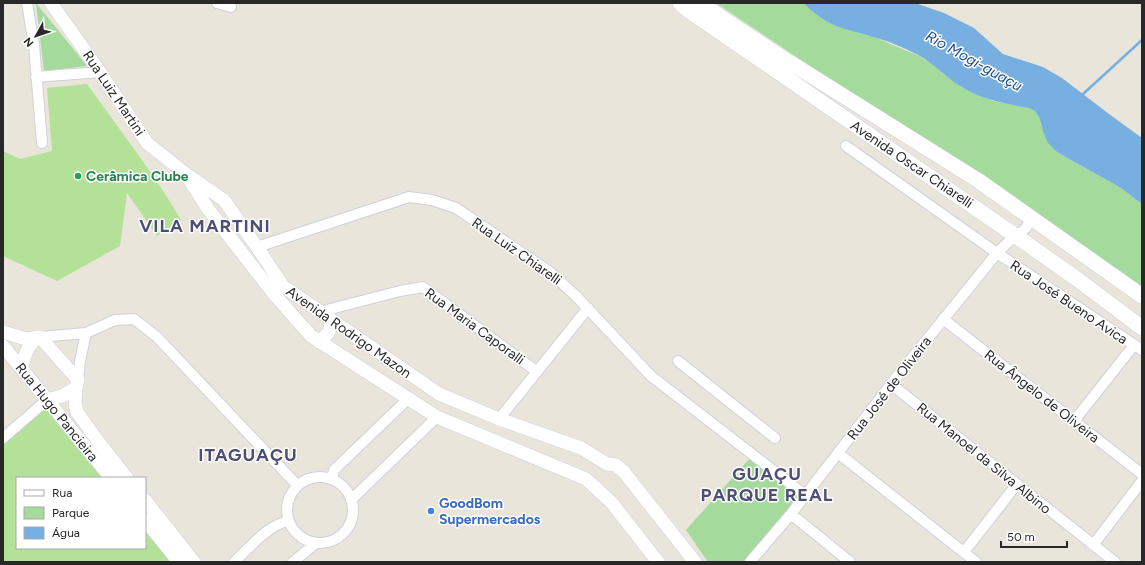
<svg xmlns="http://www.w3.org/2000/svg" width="1145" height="565" font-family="Figtree,sans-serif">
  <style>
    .green { fill: #a4da9c }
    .pitch { fill: #b3e198 }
    .water { fill: #77afe1 }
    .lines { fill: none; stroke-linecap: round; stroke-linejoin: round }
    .stream { stroke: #77afe1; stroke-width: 2.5 }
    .minor-casing { stroke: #d0d0df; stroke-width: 12 }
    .tertiary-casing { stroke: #d0d0df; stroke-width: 14 }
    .secondary-casing { stroke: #d0d0df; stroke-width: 16 }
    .minor { stroke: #fff; stroke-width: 10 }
    .tertiary { stroke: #fff; stroke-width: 13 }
    .secondary { stroke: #fff; stroke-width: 15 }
    .leisure-dot { fill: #2e9e5b; stroke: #fff; stroke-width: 1.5 }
    .shop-dot { fill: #3f7fe0; stroke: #fff; stroke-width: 1.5 }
    .labels { text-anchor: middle; stroke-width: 3; stroke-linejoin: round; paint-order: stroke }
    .street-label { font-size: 14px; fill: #282828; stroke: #fff }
    .leisure-label { font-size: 14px; font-weight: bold; fill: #27864d; stroke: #fff; text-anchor: start }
    .shop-label { font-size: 14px; font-weight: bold; fill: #366cbe; stroke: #fff; text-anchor: start }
    .water-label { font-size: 15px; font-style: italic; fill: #1a4c89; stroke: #fff }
    .district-label { font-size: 18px; font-weight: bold; letter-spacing: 1px; fill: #4e4d73; stroke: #fff }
  </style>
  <rect width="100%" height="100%" fill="#e9e5da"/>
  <path class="green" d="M36 3 87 66 44 71Z
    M716 3H803L829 22 846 29 874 37 919 56 933 64 945 75 961 87 979 95 993 101 1029 108 1035 111 1039 117 1041 125 1057 152 1121 188 1142 204V288Z
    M751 457 802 495 745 562H708L686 530Z"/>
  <path class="pitch" d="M87 84C119 129 153 172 181 220L157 236 127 193 120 246 57 281 3 256V151L20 159 52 151 47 88Z
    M47 405 106 478H17V548H145V528L171 562H3V444Z"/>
  <path class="water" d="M803 3H915L944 13 974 28 1003 54 1043 67 1062 78 1109 114 1142 138V204L1121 188 1057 152 1048 143 1044 134 1039 117 1035 111 1029 108C1006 104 980 99 960 86 945 77 934 63 918 55 904 48 889 41 873 37 859 32 843 30 830 23 820 18 811 10 803 3Z"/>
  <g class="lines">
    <path class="stream" d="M1082 95 1142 40"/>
    <defs>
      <path id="minor" d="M27 3 34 45 42 143
        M217 3 231 7
        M36 77 100 72
        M846 146 997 253 1142 350
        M257 247 409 197 432 200 456 208 550 272 576 296 651 376 805 495
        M319 312 400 291 423 287 536 371
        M943 319 1142 474
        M40 337 86 333 115 320 134 319 157 337 297 485
        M678 361 775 438
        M78 380 80 361 86 333
        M891 384 1115 562
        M499 419 588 308
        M1074 421 1134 345
        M3 438 47 400
        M838 453 976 562
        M287 510a33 33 0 1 1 66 0a33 33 0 1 1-66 0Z
        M332 479 334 470 408 399
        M351 500 437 417
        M791 514 850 562
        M1093 545 1142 481
        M964 552 1017 484
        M234 562C250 547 267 526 288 521
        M293 562 316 543
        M750 562 791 514 891 384 997 253C1002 248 1008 242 1014 237 1022 231 1029 229 1029 218"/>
      <path id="tertiary" d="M51 3 100 72 147 143 186 174 224 200 257 247 283 286 439 394 499 419 581 448 607 464 616 465 624 472 695 562
        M189 179 208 209 274 294 311 336 437 417 586 479 612 503 658 562
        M3 332 26 339 40 337 78 380 76 388 75 403 77 412 97 440 127 478
        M319 342 329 332 332 321
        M3 346 111 478
        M22 367C25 353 27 348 37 337
        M47 400 62 396 76 388
        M145 500 194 562
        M145 520 179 562"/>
      <path id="secondary" d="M680 3 688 10 1016 236 1077 279 1142 328
        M700 3 778 55 979 181 1142 296"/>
    </defs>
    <use href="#minor" class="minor-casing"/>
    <use href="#tertiary" class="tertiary-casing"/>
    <use href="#secondary" class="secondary-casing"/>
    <use href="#minor" class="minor"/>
    <use href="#tertiary" class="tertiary"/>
    <use href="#secondary" class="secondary"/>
  </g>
  <circle class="leisure-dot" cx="78" cy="176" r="4"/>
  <circle class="shop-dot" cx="431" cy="511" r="4"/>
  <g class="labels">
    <g class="street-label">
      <text transform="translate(114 93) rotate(56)" y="5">Rua Luiz Martini</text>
      <text transform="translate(912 164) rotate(34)" y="5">Avenida Oscar Chiarelli</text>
      <text transform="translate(517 251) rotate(35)" y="5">Rua Luiz Chiarelli</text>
      <text transform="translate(1069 302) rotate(34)" y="5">Rua José Bueno Avica</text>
      <text transform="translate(475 326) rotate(36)" y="5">Rua Maria Caporalli</text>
      <text transform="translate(349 332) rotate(35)" y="5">Avenida Rodrigo Mazon</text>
      <text transform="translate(889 388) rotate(-52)" y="5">Rua José de Oliveira</text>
      <text transform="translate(1042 396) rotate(38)" y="5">Rua Ângelo de Oliveira</text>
      <text transform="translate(57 412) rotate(51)" y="5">Rua Hugo Pancieira</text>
      <text transform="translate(984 458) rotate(39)" y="5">Rua Manoel da Silva Albino</text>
    </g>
    <g class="leisure-label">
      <text x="86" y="181">Cerâmica Clube</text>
    </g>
    <g class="shop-label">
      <text x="439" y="508">GoodBom<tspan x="439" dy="16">Supermercados</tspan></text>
    </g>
    <g class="water-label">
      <text transform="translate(974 61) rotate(29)" y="5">Rio Mogi-guaçu</text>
    </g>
    <g class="district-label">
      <text x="205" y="232">VILA MARTINI</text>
      <text x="248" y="461">ITAGUAÇU</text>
      <text x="767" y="480">GUAÇU<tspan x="767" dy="21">PARQUE REAL</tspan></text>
    </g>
  </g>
  <rect width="1145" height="565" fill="none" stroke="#282828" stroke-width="8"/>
  <rect x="16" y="477" width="130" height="72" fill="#ffffff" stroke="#a9a9a9"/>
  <rect x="24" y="490" width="20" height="6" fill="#ffffff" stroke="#a9a9a9"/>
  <text x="52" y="497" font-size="12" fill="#282828">Rua</text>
  <rect x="24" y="507" width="20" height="12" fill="#a4da9c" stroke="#a9a9a9"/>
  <text x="52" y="517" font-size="12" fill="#282828">Parque</text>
  <rect x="24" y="527" width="20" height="12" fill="#77afe1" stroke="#a9a9a9"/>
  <text x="52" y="537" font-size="12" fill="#282828">Água</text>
  <g transform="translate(36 36) rotate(230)" stroke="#ffffff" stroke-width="3" paint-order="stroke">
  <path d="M0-3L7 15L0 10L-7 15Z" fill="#282828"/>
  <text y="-6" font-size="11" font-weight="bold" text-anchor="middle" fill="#282828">N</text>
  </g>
  <path d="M1001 541v6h66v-6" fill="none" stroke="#282828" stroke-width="2"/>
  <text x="1007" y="541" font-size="12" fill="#282828" stroke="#ffffff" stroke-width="3" paint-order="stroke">50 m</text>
</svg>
